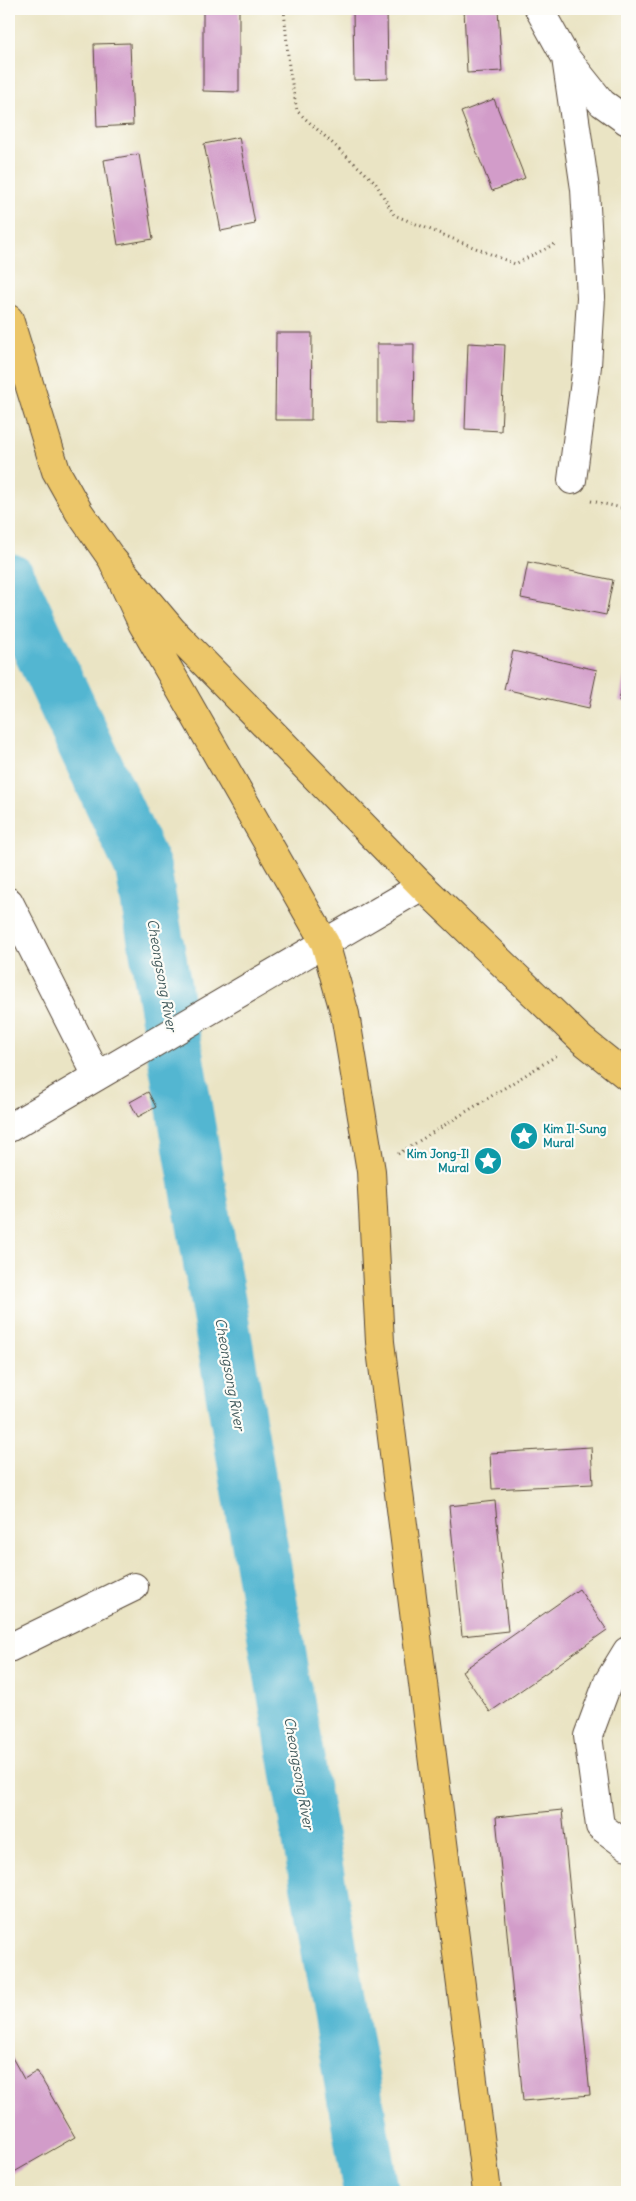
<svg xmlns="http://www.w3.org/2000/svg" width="636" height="2201" font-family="Delius,sans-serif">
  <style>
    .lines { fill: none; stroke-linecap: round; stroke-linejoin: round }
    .river { stroke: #52b6d1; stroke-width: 56 }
    .building { fill: #d29cc9 }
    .minor-casing { stroke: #554637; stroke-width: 30 }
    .major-casing { stroke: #554637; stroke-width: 30 }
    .path { stroke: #554637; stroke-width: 3; stroke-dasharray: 1 4; stroke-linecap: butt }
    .minor { stroke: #fff; stroke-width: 28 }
    .major { stroke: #ecc669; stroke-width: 28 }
    .labels { text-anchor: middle; stroke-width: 4.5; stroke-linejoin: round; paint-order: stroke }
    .culture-label { font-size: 12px; font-weight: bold; fill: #0d838f; stroke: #fdfcf7; text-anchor: start }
    .water-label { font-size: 14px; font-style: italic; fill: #435b5d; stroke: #fdfcf7 }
  </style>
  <rect width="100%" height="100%" fill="#fdfcf7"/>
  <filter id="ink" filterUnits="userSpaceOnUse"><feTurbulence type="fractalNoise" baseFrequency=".02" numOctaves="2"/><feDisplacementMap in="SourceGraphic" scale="10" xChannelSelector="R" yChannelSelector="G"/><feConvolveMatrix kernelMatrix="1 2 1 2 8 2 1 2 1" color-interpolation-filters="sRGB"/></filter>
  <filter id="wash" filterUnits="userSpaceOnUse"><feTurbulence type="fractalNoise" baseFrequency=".0096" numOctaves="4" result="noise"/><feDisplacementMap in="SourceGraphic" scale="20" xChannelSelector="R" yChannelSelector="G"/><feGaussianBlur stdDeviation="1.12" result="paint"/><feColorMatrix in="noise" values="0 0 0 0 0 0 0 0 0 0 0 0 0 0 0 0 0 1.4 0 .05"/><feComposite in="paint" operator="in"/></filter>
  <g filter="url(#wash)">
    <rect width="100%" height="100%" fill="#eae4c4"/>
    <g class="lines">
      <path class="river" d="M9 581 143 868 371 2192"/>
    </g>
    <g id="blocks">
      <path class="building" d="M203 9H239V92L203 91Z
        M353 9H387L388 79 354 80Z
        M464 9H498L502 71 467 73Z
        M130 43 133 125 97 127 94 44Z
        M494 99 525 178 492 191 461 112Z
        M239 137 255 224 221 231 204 144Z
        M139 154 153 239 118 245 104 160Z
        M276 333H312L311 420H275Z
        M468 343 505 345 501 431 465 429Z
        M377 344H414L413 424 377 423Z
        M528 562 613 580 606 615 521 598Z
        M513 651 597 670 589 708 504 689Z
        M626 668 627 669V702L619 701Z
        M148 1092 156 1107 138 1117 130 1102Z
        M591 1447 593 1484 492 1489 490 1453Z
        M495 1501 508 1631 462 1636 449 1506Z
        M579 1589 607 1630 490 1712 462 1671Z
        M562 1810 590 2095 523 2101 496 1817Z
        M9 2052 24 2079 37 2071 75 2137 9 2175Z"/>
    </g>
  </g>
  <g filter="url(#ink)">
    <use href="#blocks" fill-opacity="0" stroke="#554637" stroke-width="1"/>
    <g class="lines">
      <defs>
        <path id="minor" d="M539 9 566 58 602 103 627 121
          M566 58 585 189 591 297 587 366 572 480
          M9 902 97 1076
          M9 1128 422 886
          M9 1648 134 1587
          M627 1651 608 1682 588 1736 600 1826 627 1846"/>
        <path id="major" d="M9 319 56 471 79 512 112 559 172 630 422 886 582 1040 627 1076
          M112 559 142 623 325 943 345 1014 371 1171 380 1342 487 2192"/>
      </defs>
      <use href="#minor" class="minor-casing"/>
      <use href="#major" class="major-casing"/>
      <path class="path" d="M284 9 289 67 297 111 375 182 394 215 515 264 557 243
        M591 501 627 509
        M398 1154 556 1056"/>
      <use href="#minor" class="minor"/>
      <use href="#major" class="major"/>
    </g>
  </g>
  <defs>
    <symbol id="sight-disc" viewBox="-11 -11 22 22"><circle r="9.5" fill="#0f9aa8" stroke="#fdfcf7"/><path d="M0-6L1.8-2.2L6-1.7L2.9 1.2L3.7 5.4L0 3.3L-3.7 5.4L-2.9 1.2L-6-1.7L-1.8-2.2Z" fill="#fff"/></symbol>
  </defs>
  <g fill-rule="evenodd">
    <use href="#sight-disc" x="508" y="1120" width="32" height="32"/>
    <use href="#sight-disc" x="472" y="1145" width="32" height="32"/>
  </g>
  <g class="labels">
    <g class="culture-label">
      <text x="543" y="1133">Kim Il-Sung<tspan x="543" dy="14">Mural</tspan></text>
      <text x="469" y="1158" text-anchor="end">Kim Jong-Il<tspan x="469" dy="14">Mural</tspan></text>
    </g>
    <g class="water-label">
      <text transform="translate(162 975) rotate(80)" y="5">Cheongsong River</text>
      <text transform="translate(230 1374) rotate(80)" y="5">Cheongsong River</text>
      <text transform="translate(299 1773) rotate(80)" y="5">Cheongsong River</text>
    </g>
  </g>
  <rect width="636" height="2201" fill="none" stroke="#fdfcf7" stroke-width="30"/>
</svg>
